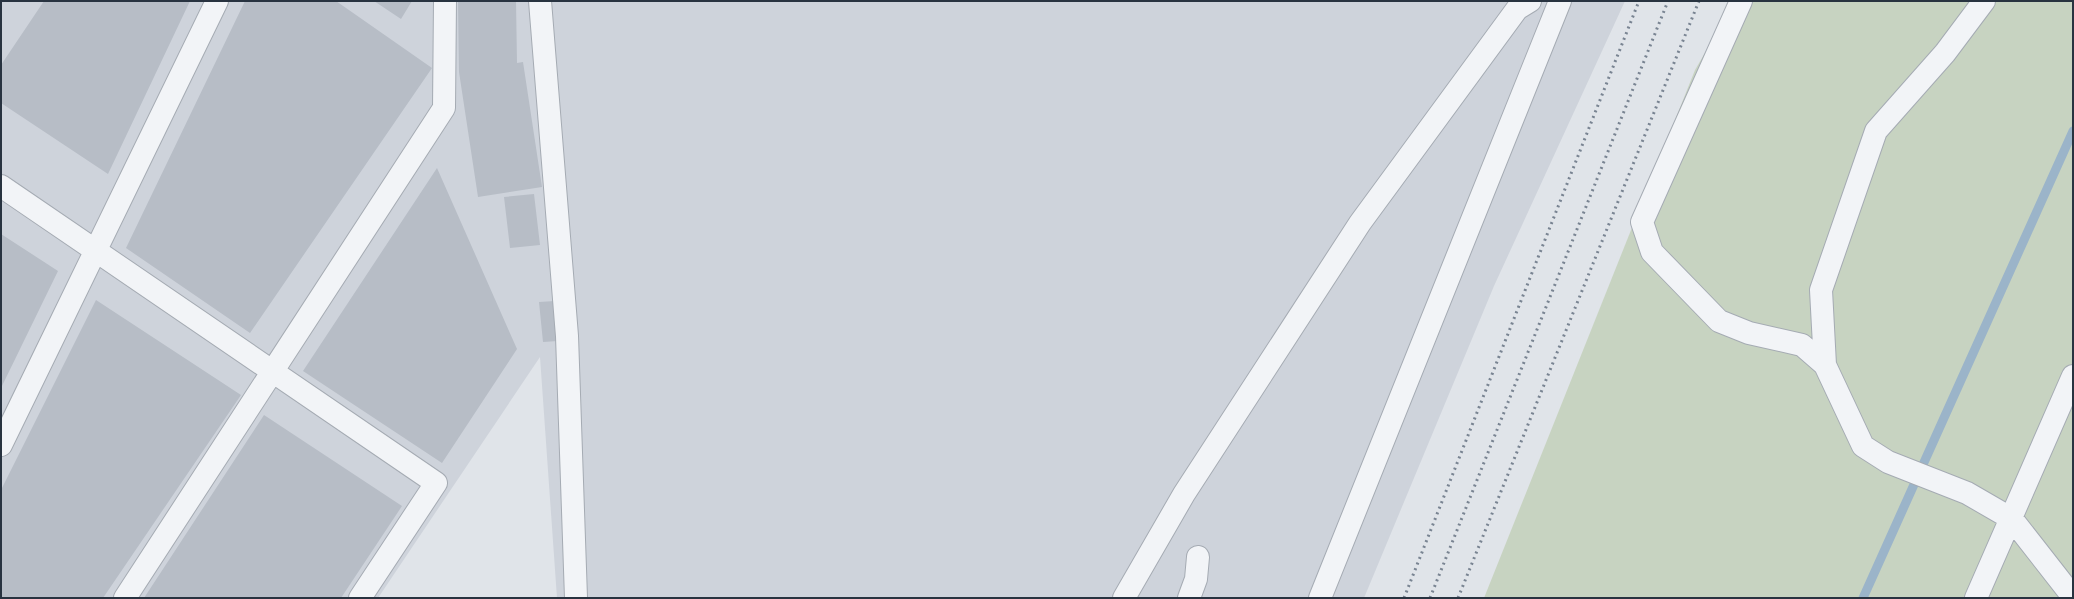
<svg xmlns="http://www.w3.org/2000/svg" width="2074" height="599" font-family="'Source Sans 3',sans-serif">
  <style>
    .built { fill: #ced3db }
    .green { fill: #c7d3c1 }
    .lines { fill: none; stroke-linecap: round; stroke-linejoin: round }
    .stream { stroke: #9bb4c9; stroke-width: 9 }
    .building { fill: #b7bdc6 }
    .minor-casing { stroke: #a5abb3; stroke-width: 24 }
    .minor { stroke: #f2f4f7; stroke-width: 22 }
    .rail { stroke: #798492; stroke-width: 3; stroke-dasharray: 2 4; stroke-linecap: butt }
  </style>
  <rect width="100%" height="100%" fill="#e0e4e9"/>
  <path class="built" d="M1 1H1625L1494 286 1364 598H557L540 357 378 598H1Z"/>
  <path class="green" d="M1735 1H2073V598H1484L1695 70Z"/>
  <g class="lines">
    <path class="stream" d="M1863 598 2073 131"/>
  </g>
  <path class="building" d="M44 1H190L108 174 1 103V65Z
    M245 1H336L432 68 250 333 126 248Z
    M374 1H412L401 19Z
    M458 1H516L517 63 523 62 542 187 478 197 459 72Z
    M437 168 517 349 442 463 303 371Z
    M534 194 540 245 510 248 504 197Z
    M1 234 58 271 1 388Z
    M96 300 241 395 103 598H1V490Z
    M555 301 558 341 543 342 539 302Z
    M264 415 402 506 341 598H144Z"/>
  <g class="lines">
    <defs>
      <path id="minor" d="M540 1 567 336 576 598
        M1741 1 1642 222 1652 252 1719 321 1749 333 1802 345 1825 365 1863 446 1888 462 1967 493 2012 519 2073 597
        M1 186 436 483 360 598
        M1825 365 1821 290 1876 131 1945 53 1984 1
        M1 445 217 1
        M125 598 444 108 445 1
        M1124 598 1184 494 1360 223 1517 9 1530 1
        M1189 598 1196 579 1198 557
        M1320 598 1560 1
        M1976 598 2073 376"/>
    </defs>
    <use href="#minor" class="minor-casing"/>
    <use href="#minor" class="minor"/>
    <path class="rail" d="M1404 598 1639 1
      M1430 598 1668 1
      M1458 598 1699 1"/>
  </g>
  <rect width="2074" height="599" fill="none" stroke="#283340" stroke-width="4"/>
</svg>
